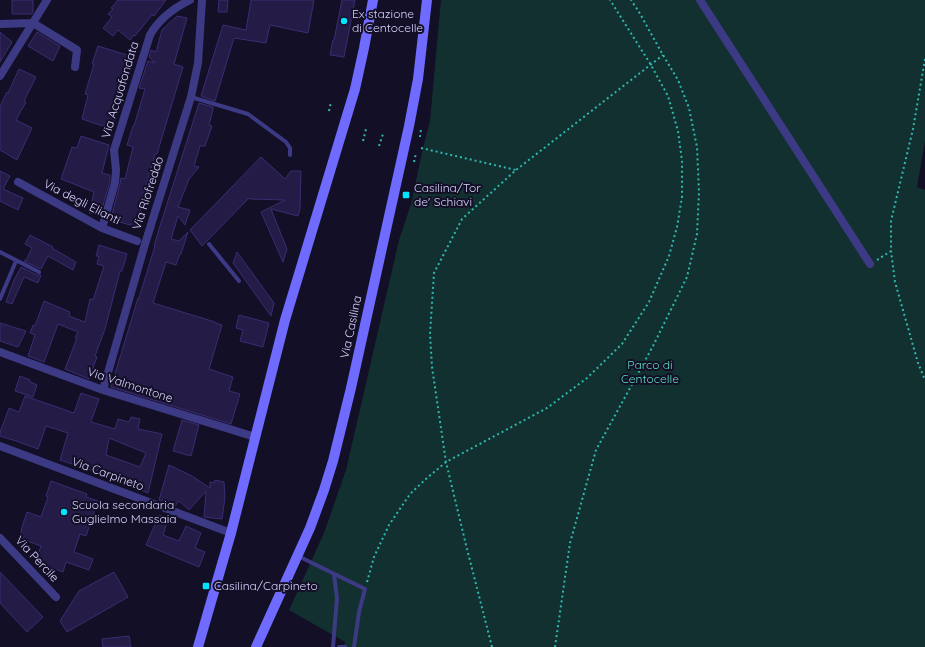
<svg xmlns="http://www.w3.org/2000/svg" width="925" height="647" font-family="Quicksand,sans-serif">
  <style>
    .green { fill: #12302f }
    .building { fill: #241b47; stroke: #3b2d73; fill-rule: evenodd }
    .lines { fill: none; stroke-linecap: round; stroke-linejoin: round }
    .path { stroke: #2fb8b0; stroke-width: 2; stroke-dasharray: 2 3; stroke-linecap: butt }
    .lane { stroke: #3d3a85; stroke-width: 4 }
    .street { stroke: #3d3a85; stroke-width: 8 }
    .secondary { stroke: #6f6bff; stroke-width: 10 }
    .poi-dot { fill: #00e5ff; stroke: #130f26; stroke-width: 1.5 }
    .labels { text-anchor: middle; stroke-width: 4; stroke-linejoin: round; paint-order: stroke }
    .poi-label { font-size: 12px; fill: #d9d4ff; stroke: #130f26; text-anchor: start }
    .street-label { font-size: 12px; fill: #d9d4ff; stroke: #130f26 }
    .park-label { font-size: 12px; fill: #5fe0c0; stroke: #130f26 }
  </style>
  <rect width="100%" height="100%" fill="#130f26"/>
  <path class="green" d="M441 0H925V141L917 187 925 190V647H344L345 642 289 610 324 533 346 470 399 240 411 204 423 148 430 121Z"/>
  <path class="building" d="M12 0H33V12L32 14H12Z
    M118 0H166L154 16 152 15 135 36 134 35 130 40 118 30 113 36 103 28 112 17 108 14 113 9 111 8Z
    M219 0H228L227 12H218Z
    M251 0H314L308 33 270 25 266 43 234 38 215 101 201 96 223 25 246 30Z
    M342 0H355L344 57 330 55 333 40H334Z
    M177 16 187 18 174 64 183 67 157 154H155L142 200H143L137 227 113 220V218H111L120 184 121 178 125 179 133 147 127 145 133 126H134L145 89 139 88 148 61 155 63 149 57 151 50 156 52 162 30Z
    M0 32 12 42 0 62Z
    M37 32 60 46 53 61 28 46Z
    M98 46 127 55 124 59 127 62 112 116 116 117 112 129 82 119 88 95 85 94 94 64H92Z
    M19 69 36 77 24 101 26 102 16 120 32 128 17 160 0 150V106L7 92 8 93Z
    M199 103 213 107V109L209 125 212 126 205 146H200L194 166 199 167 189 179 178 207 190 210 185 225 178 216 171 239 179 241 188 232 181 254H180L176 265 166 262 153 303 215 322V323L222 325 209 369 233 377 229 391 240 394 231 424 111 387 138 298H139L155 246H154L160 226Z
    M81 136 109 145 102 173 110 175V182L100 215 89 213 94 192 61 179 72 147 77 148Z
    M261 157 285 179 291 171H301L300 209 298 216 271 209 287 249 283 262 261 212 285 200 250 199 249 198 202 246 190 230Z
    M0 171 10 176 3 189 23 198 18 210 0 201Z
    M30 235 53 247 52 248 76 262 73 270 48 256 41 269 24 261 26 260 32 248 25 244Z
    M99 245 127 254 122 271H120L105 329 95 356 97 357 89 379 65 369 77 338H75L78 332 58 324 44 362 28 356 35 335 30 333 33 325 35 326 44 301 70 312 69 316 85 322 90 299 93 300 104 266 97 264 99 256H96Z
    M237 252 274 303 271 316 233 263Z
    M21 267 37 275H41L38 283 24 277 12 304 6 302 14 280Z
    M239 315 269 323 263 347 240 341 243 330 236 328Z
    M0 323 26 331 18 347 0 341Z
    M20 376 30 380V382L37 385 33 397 15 391Z
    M81 393 99 399 91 422 115 429 118 419 129 422 131 417 140 419 138 429 162 434 148 493 131 486 133 483 81 467 60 460 68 433 46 426 38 449 16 441 0 436V432L9 408 19 412 25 396 74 413ZM109 438 146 453 140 467 106 455Z
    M182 420 199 425 191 456 173 451Z
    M169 465 192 476 210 488V482L214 483 215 480 224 482 225 497 222 519 204 517 206 491 189 510 179 501 175 506 159 500Z
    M51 481 87 494 86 497 98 501 86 536 80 534 74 552 93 559 89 570 66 562 63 572 35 562 41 546 19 538 22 530H21L27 512 41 517 48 497 46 496Z
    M159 515 168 519 163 535 179 541 186 526 201 533 195 548 205 552 199 567 146 545Z
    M0 572 43 617 27 632 0 603Z
    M114 572 128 597 67 632 60 621 79 591Z
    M129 636 131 647H103L102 639Z"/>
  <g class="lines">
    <path class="path" d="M925 59 913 129 891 221V251L895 282 918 363 925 380
      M329 111 331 102
      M420 137 421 129
      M363 141 366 129
      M379 146 383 134
      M421 148 516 170
      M414 162 416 153
      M877 260 891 251
      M367 582 374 557 389 525 410 494 427 478 446 462 547 408 587 378 622 344 649 302 669 256 677 227 682 197V161L678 131 668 96 651 65 610 0
      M492 647 466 545 446 462 432 367 430 334 434 273 462 219 516 170 663 55
      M555 647 570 543 596 450 653 346 687 277 697 234 699 192 697 147 689 108 678 80 663 55 639 12 631 0"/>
    <path class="lane" d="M191 97 248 114 286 142 290 148V155
      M209 244 239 281
      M0 252 39 272
      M0 299 16 261
      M298 556 365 589 359 612 354 647
      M333 647 337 598 334 575
      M339 647H345"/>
    <path class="street" d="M700 0 870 264
      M0 24 33 23 77 50 75 67
      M0 76 47 0
      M18 182 102 228 137 241
      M102 228 115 183 116 170 114 150 150 35C159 19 174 8 190 0
      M0 352 103 390 255 437
      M103 390 145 244 191 97 198 63 202 0
      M0 446 231 533
      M0 538 56 597"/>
    <path class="secondary" d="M198 647 231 533 285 320 355 89 364 48 373 0
      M256 647 310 528 324 490 333 461 351 388 409 126 418 79 427 0"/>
  </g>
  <g class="poi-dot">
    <circle cx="344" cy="21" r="4"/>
    <rect x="402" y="191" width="8" height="8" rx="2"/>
    <circle cx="64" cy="512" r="4"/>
    <rect x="202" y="582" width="8" height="8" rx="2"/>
  </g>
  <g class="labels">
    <g class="poi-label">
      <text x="352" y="18">Ex stazione<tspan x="352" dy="14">di Centocelle</tspan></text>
      <text x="414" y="192">Casilina/Tor<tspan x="414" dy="14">de' Schiavi</tspan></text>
      <text x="72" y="509">Scuola secondaria<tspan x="72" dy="14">Guglielmo Massaia</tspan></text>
      <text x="214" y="590">Casilina/Carpineto</text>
    </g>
    <g class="street-label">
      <text transform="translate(120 90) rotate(-73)" y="4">Via Acquafondata</text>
      <text transform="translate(148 193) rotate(-72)" y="4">Via Riofreddo</text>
      <text transform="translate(82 202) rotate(27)" y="4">Via degli Elianti</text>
      <text transform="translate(351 327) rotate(-78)" y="4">Via Casilina</text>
      <text transform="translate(130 385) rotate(18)" y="4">Via Valmontone</text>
      <text transform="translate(108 474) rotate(20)" y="4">Via Carpineto</text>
      <text transform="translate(37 559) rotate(47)" y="4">Via Percile</text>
    </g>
    <g class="park-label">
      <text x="650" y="369">Parco di<tspan x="650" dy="14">Centocelle</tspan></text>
    </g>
  </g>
</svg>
